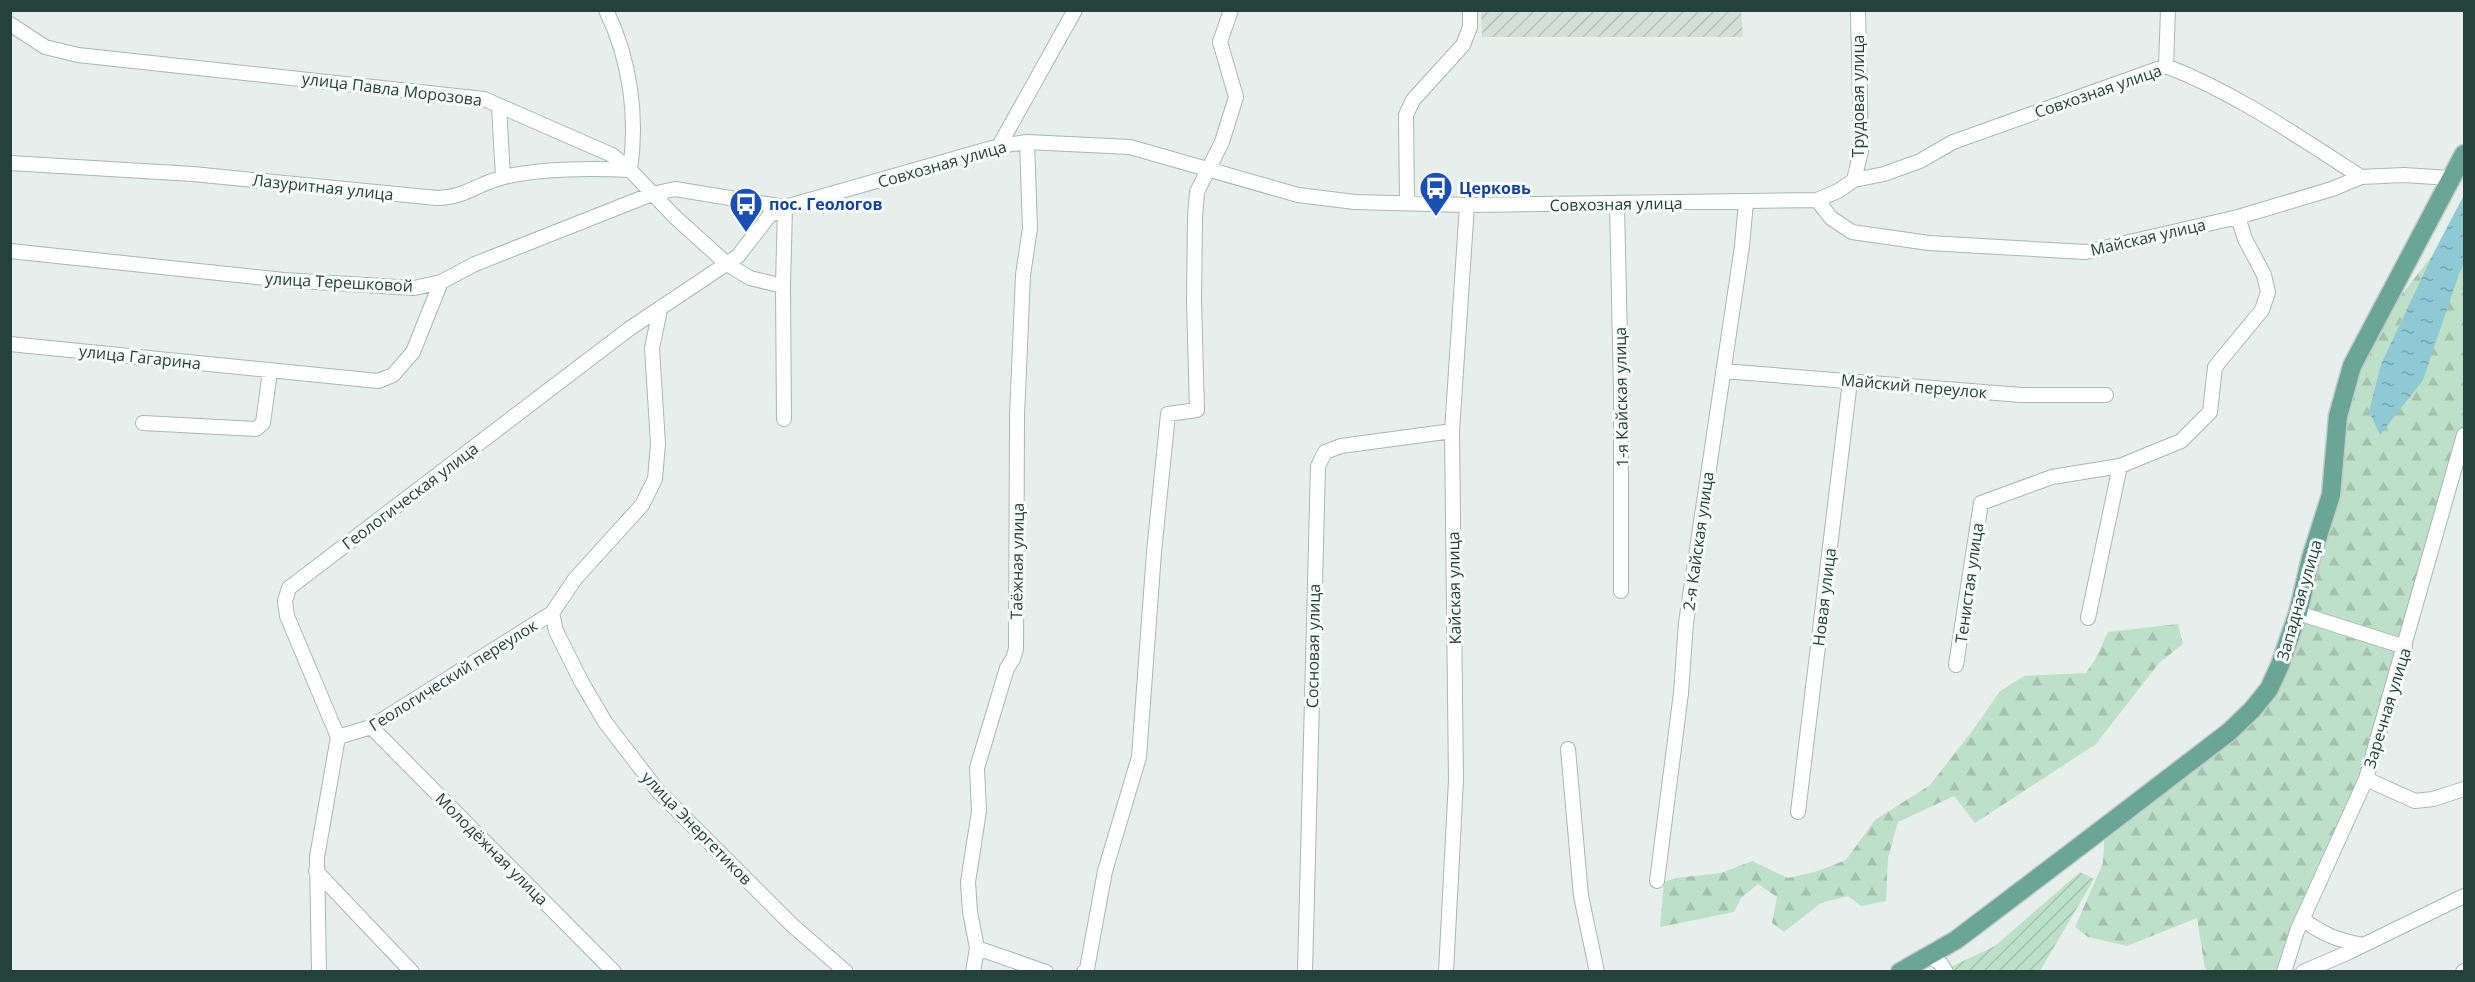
<svg xmlns="http://www.w3.org/2000/svg" width="2475" height="982" font-family="'Open Sans',sans-serif">
  <style>
    .industrial { fill: url(#industrial-furrows) }
    .forest { fill: url(#forest-firs) }
    .garden { fill: url(#garden-furrows) }
    .water { fill: url(#water-ripples) }
    .lines { fill: none; stroke-linecap: round; stroke-linejoin: round }
    .minor-casing { stroke: #a8b8b2; stroke-width: 16 }
    .major-casing { stroke: #c2cac8; stroke-width: 21 }
    .minor { stroke: #fff; stroke-width: 14 }
    .major { stroke: #6aa596; stroke-width: 18 }
    .labels { text-anchor: middle; stroke-width: 6; stroke-linejoin: round; paint-order: stroke }
    .street-label { font-size: 16px; fill: #24423a; stroke: #f7fbf9 }
    .transit-label { font-size: 16px; font-weight: bold; fill: #164399; stroke: #f7fbf9; text-anchor: start }
  </style>
  <defs>
    <pattern id="industrial-furrows" width="10" height="10" patternUnits="userSpaceOnUse" patternTransform="scale(1.5)"><rect width="10" height="10" fill="#d4dfda"/><path d="M-1 1l2-2M0 10L10 0M9 11l2-2" fill="none" stroke="#b6c1bc"/></pattern>
    <pattern id="forest-firs" width="22" height="20" patternUnits="userSpaceOnUse" patternTransform="scale(1.5)"><rect width="22" height="20" fill="#bfe0c8"/><path d="M5 1l3.5 6h-7zM16 11l3.5 6h-7z" fill="#a4c1ad"/></pattern>
    <pattern id="garden-furrows" width="10" height="10" patternUnits="userSpaceOnUse" patternTransform="scale(1.5)"><rect width="10" height="10" fill="#bfe0c8"/><path d="M-1 1l2-2M0 10L10 0M9 11l2-2" fill="none" stroke="#a4c1ad"/></pattern>
    <pattern id="water-ripples" width="26" height="14" patternUnits="userSpaceOnUse" patternTransform="scale(1.5)"><rect width="26" height="14" fill="#8ec9d4"/><path d="M2 4q2-2 4 0t4 0M15 11q2-2 4 0t4 0" fill="none" stroke="#74a5ad"/></pattern>
  </defs>
  <rect width="100%" height="100%" fill="#e6efeb"/>
  <path class="industrial" d="M1481 11H1741L1743 37H1482Z"/>
  <path class="forest" d="M2432 256 2381 364 2369 411 2380 434 2464 264V435L2366 779 2284 971H2208L2205 968 2197 918 2127 946 2088 937 2075 927 2103 863 2105 827 2269 689 2332 471 2365 341Z
    M2178 624 2183 644 2159 663 2096 744 1975 823 1954 796 1898 822 1888 858 1886 901 1861 906 1848 896 1821 903 1784 932 1772 923 1777 897 1758 884 1741 898 1734 912 1660 927 1664 882 1676 878 1721 873 1752 861 1788 878 1818 871 1846 860 1875 820 1930 785 1973 730 2000 691 2024 676 2086 673 2096 658 2108 632Z"/>
  <path class="garden" d="M2080 872 2094 879 2040 971 1940 972 1995 946Z"/>
  <path class="water" d="M2464 195V264L2459 274 2423 380 2380 435 2369 411 2381 364 2432 256Z"/>
  <g class="lines">
    <defs>
      <path id="minor" d="M10 24 45 47 78 55 484 99 612 155 630 170 675 217 727 264 750 278 783 286
        M2166 66 2168 10
        M499 106 503 177
        M999 146 1075 10
        M10 163 193 174 437 198C464 198 479 183 504 177 544 168 589 168 630 170 638 116 630 59 606 10
        M1854 180 1861 151 1858 10
        M1817 200 1831 218 1852 232 1929 243 2086 252 2238 217 2332 189 2361 177 2404 175 2450 178
        M1407 203 1406 115 1413 100 1463 45 1470 27V10
        M1617 204 1621 390V591
        M10 251 284 280 414 288 441 282 475 264 652 194 675 189 785 207 999 146 1027 142 1130 147 1298 195 1355 202 1467 205 1817 200 1838 191 1854 180 1884 174 1920 161 1953 142 2166 66C2236 93 2299 137 2361 177
        M660 310 652 348 658 444 655 479 642 505 575 579 552 613 556 631 581 681 605 722 658 791 792 925 846 972
        M10 344 378 381 393 375 413 352 441 282
        M1723 371 2021 395H2106
        M784 419 783 286 785 207
        M143 423 256 429 263 423 270 371
        M2298 613 2405 647
        M2088 618 2120 466
        M1956 665 1981 503 2052 477 2120 466 2181 441 2210 412 2215 367 2262 310 2268 292 2264 275 2245 239 2238 217
        M371 727 614 972
        M338 737 287 616 285 601 289 588 629 329 738 256 769 216 785 207
        M338 737 371 727 552 613
        M1568 749 1581 896 1597 972
        M2366 779 2415 801 2433 799 2464 789
        M1798 812 1850 381
        M316 871 412 972
        M1657 881 1681 693 1686 623 1742 246 1746 202
        M2302 919C2324 935 2337 940 2363 945
        M977 948 1046 972
        M1930 956 1941 964 1946 972
        M319 972 317 857 338 737
        M973 972 977 948 970 912 968 882 979 811 977 768 1007 668 1013 659 1016 649 1017 416 1023 275 1030 228 1027 142
        M1084 972 1087 969 1105 871 1139 757 1154 552 1168 414 1197 410 1194 301 1195 217 1197 192 1222 142 1236 97 1220 42 1231 10
        M1305 972 1318 466 1325 452 1341 446 1452 431
        M1446 972 1456 780 1452 431 1467 205
        M2284 972 2297 931 2366 779 2464 435
        M2303 972 2347 953 2464 896
        M2463 972 2464 971"/>
      <path id="major" d="M1900 972 1956 940 2105 827 2229 732 2252 710 2269 689 2280 665 2298 613 2311 558 2331 495 2338 416 2352 366 2464 154"/>
    </defs>
    <use href="#minor" class="minor-casing"/>
    <use href="#major" class="major-casing"/>
    <use href="#minor" class="minor"/>
    <use href="#major" class="major"/>
  </g>
  <defs>
    <symbol id="bus-pin" viewBox="-11 -11 22 30"><path d="M0 17L-7.5 6A9.5 9.5 0 1 1 7.5 6Z" fill="#1a4fb4" stroke="#f7fbf9"/><path d="M-5-6H5V4H4V6H2V4H-2V6H-4V4H-5ZM-3.5-4V0h7V-4ZM-3.5 1.2v1.5H-2V1.2ZM2 1.2v1.5H3.5V1.2Z" fill="#fff"/></symbol>
  </defs>
  <g fill-rule="evenodd">
    <use href="#bus-pin" x="1417" y="169" width="38" height="52"/>
    <use href="#bus-pin" x="727" y="185" width="38" height="52"/>
  </g>
  <g class="labels">
    <g class="street-label">
      <text transform="translate(392 89) rotate(7)" y="6">улица Павла Морозова</text>
      <text transform="translate(2098 91) rotate(-19)" y="6">Совхозная улица</text>
      <text transform="translate(1858 96) rotate(-90)" y="6">Трудовая улица</text>
      <text transform="translate(942 164) rotate(-16)" y="6">Совхозная улица</text>
      <text transform="translate(323 187) rotate(6)" y="6">Лазуритная улица</text>
      <text transform="translate(1616 204) rotate(-1)" y="6">Совхозная улица</text>
      <text transform="translate(2148 237) rotate(-13)" y="6">Майская улица</text>
      <text transform="translate(339 282) rotate(3)" y="6">улица Терешковой</text>
      <text transform="translate(140 357) rotate(6)" y="6">улица Гагарина</text>
      <text transform="translate(1914 386) rotate(5)" y="6">Майский переулок</text>
      <text transform="translate(1621 397) rotate(-91)" y="6">1-я Кайская улица</text>
      <text transform="translate(410 496) rotate(-37)" y="6">Геологическая улица</text>
      <text transform="translate(1698 541) rotate(-82)" y="6">2-я Кайская улица</text>
      <text transform="translate(1017 561) rotate(-89)" y="6">Таёжная улица</text>
      <text transform="translate(1969 583) rotate(-82)" y="6">Тенистая улица</text>
      <text transform="translate(1454 588) rotate(-91)" y="6">Кайская улица</text>
      <text transform="translate(1824 597) rotate(-83)" y="6">Новая улица</text>
      <text transform="translate(2299 600) rotate(-74)" y="6">Западная улица</text>
      <text transform="translate(1313 646) rotate(-89)" y="6">Сосновая улица</text>
      <text transform="translate(453 675) rotate(-32)" y="6">Геологический переулок</text>
      <text transform="translate(2387 708) rotate(-73)" y="6">Заречная улица</text>
      <text transform="translate(697 828) rotate(46)" y="6">улица Энергетиков</text>
      <text transform="translate(492 849) rotate(45)" y="6">Молодёжная улица</text>
    </g>
    <g class="transit-label">
      <text x="1459" y="194">Церковь</text>
      <text x="769" y="210">пос. Геологов</text>
    </g>
  </g>
  <rect width="2475" height="982" fill="none" stroke="#24423a" stroke-width="24"/>
</svg>
